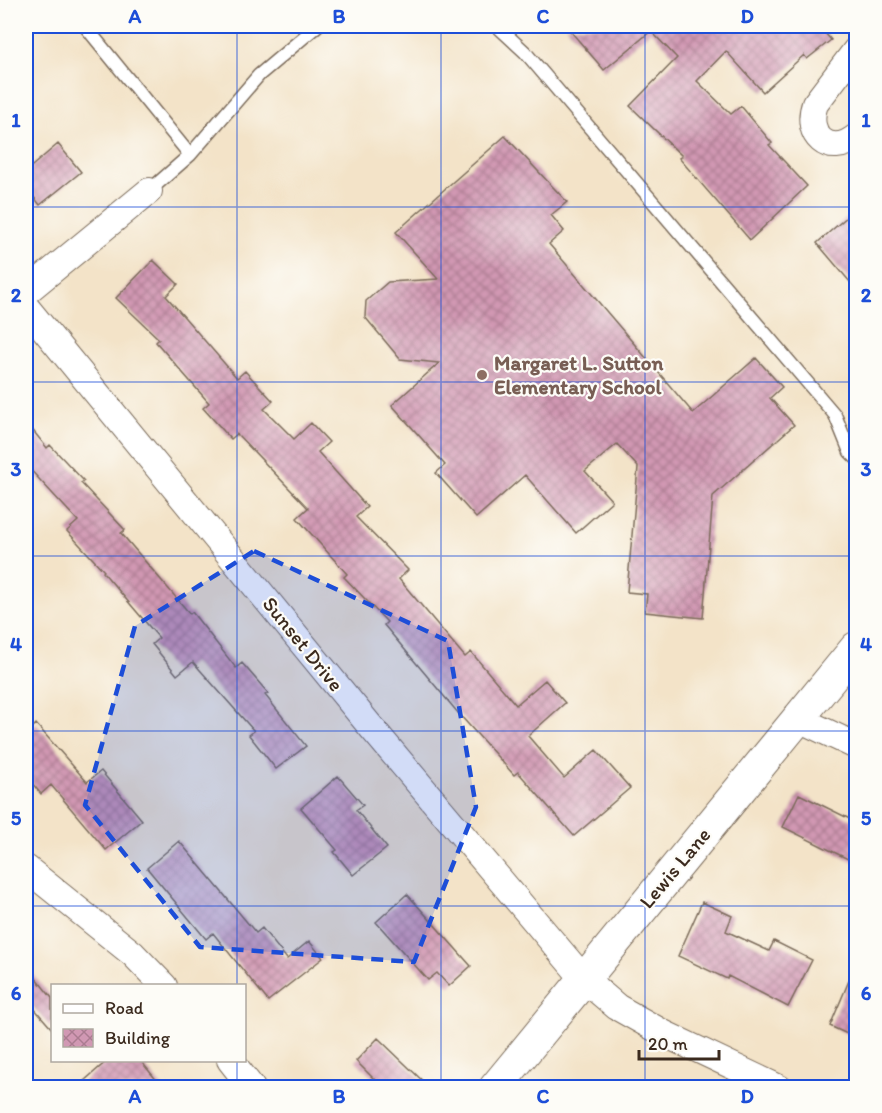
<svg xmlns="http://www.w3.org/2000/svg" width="882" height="1113" font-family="Itim,sans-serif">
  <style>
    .building { fill: url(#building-cross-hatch) }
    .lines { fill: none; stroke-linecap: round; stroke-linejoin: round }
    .service-casing { stroke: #7b6b5a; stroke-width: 15 }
    .minor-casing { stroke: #7b6b5a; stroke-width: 28 }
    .tertiary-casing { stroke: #7b6b5a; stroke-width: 34 }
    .service { stroke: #fff; stroke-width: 12 }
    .minor { stroke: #fff; stroke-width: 26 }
    .tertiary { stroke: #fff; stroke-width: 32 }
    .marked { fill: #1d4ed8; fill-opacity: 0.2; stroke: #1d4ed8; stroke-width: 4.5; stroke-dasharray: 12 8; stroke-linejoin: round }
    .grid { fill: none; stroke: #1d4ed8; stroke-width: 1.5; stroke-opacity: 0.55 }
    .education-dot { fill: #8d6e63; stroke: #fdfcf7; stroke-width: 2 }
    .labels { text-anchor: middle; stroke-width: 4.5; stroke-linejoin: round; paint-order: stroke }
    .education-label { font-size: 21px; font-weight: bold; fill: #785e54; stroke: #fdfcf7; text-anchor: start }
    .street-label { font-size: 21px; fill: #3b2a1e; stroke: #fdfcf7 }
    .neatline { fill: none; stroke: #1d4ed8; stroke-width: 2 }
    .grid-label { font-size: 20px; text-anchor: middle; font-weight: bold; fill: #1d4ed8 }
  </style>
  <defs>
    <pattern id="building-cross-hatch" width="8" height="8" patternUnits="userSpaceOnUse" patternTransform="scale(1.5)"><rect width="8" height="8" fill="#d198b3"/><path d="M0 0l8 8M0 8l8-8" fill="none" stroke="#ab7c91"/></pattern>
  </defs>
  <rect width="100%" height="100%" fill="#fdfcf7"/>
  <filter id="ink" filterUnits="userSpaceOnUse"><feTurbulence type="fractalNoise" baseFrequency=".0167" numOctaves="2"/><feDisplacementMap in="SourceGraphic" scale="12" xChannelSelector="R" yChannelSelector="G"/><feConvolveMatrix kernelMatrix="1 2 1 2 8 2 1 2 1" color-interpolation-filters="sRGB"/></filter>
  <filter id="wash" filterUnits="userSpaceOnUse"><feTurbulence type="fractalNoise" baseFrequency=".008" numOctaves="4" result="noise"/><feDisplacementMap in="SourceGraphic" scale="24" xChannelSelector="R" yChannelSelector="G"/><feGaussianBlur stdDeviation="1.35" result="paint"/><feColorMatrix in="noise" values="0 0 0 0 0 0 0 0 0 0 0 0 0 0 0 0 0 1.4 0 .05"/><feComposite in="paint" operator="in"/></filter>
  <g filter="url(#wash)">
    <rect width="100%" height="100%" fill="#f3e3c8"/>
    <g id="blocks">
      <path class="building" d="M566 26H819L831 40 807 59 804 55 763 92 726 51 697 81 731 114 741 106 772 143 769 145 807 186 750 240 679 158 682 156 630 106 677 58 651 31 604 70Z
        M505 136 567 202 551 215 564 231 549 244 693 413 756 358 782 387 770 398 794 425 713 496 703 618 645 612 647 594 627 592 638 467 617 444 585 471 612 501 576 533 525 475 476 518 436 473 445 465 392 405 439 363 400 359 365 317 366 301 388 282 438 279 396 232Z
        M58 144 81 172 40 205 26 187V171Z
        M856 209V289L817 243Z
        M153 260 178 284 166 296 237 378 245 371 273 401 264 409 294 439 311 423 329 442 318 452 367 507 356 517 408 570 399 579 465 657 471 652 516 705 545 680 565 703 528 736 564 778 596 750 630 788 574 836 518 772 514 775 459 714 384 625 387 622 344 577 347 574 297 518 308 508 237 434 231 439 203 408 209 403 156 342 159 339 116 298Z
        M26 422 47 448 50 445 84 481 81 483 125 530 121 533 190 614 192 612 236 668 242 663 268 693 265 695 306 746 276 769 249 735 254 731 193 662 177 675 152 644 159 638 103 572 104 571 67 531 78 521 26 465Z
        M36 724 87 782 101 771 142 820 106 850 51 785 41 794 26 776V734Z
        M338 776 363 805 356 810 387 848 353 875 334 852 337 850 301 808Z
        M799 794 856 822V863L783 827Z
        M179 841 256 933 262 928 287 959 309 941 323 958 268 1001 213 933 206 939 147 868Z
        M407 894 471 966 449 986 437 973 428 980 376 922Z
        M702 902 732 916 726 931 769 951 774 941 812 960 788 1007 728 976 727 979 678 956Z
        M856 964V1038L830 1026Z
        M26 966 52 998V1029L26 999Z
        M378 1038 430 1088H383L356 1061Z
        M108 1060H140L163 1088H76Z"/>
    </g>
  </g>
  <g filter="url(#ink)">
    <use href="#blocks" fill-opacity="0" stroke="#7b6b5a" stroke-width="1.5"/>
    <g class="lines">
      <defs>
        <path id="service" d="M85 26 190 155
          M497 26 525 52 835 415 850 452 856 458
          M149 191 190 155 259 75 317 26"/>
        <path id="minor" d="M856 50 815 104C804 135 829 158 856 137
          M26 292 149 191
          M26 307 371 727 583 978 617 1007 665 1034 779 1088
          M799 719 856 746
          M26 868 133 954 164 986
          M230 1060 252 1088"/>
        <path id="tertiary" d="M495 1088 856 648"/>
      </defs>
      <use href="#service" class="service-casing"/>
      <use href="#minor" class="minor-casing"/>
      <use href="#tertiary" class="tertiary-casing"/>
      <use href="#service" class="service"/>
      <use href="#minor" class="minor"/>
      <use href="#tertiary" class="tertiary"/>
    </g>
  </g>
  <path class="marked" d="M254 551 448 641 476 807 414 962 200 947 85 805 135 626Z"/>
  <path class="grid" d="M237 26V986M441 26V1088M645 26V1088M26 207H856M26 382H856M26 556H856M26 731H856M26 906H856M237 1060V1088"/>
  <circle class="education-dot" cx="482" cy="375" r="6"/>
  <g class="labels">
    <g class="education-label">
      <text x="494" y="370">Margaret L. Sutton<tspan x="494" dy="24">Elementary School</tspan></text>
    </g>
    <g class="street-label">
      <text transform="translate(303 644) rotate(51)" y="7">Sunset Drive</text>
      <text transform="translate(675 868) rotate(-50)" y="7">Lewis Lane</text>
    </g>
  </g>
  <rect width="882" height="1113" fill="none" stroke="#fdfcf7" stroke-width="66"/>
  <rect x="51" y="984" width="195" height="78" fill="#fdfcf7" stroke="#afa8a0" stroke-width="1.5"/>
  <rect x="63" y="1004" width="30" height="9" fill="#ffffff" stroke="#afa8a0" stroke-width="1.5"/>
  <text x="105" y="1014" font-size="18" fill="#3b2a1e">Road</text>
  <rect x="63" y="1029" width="30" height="18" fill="url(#building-cross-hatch)" stroke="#afa8a0" stroke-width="1.5"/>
  <text x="105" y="1044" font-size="18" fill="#3b2a1e">Building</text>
  <path d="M639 1050v9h80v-9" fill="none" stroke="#3b2a1e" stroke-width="3"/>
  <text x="648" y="1050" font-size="18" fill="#3b2a1e" stroke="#fdfcf7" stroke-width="4.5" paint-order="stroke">20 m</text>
  <rect x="33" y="33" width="816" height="1047" class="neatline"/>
  <g class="grid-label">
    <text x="135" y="23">A</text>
    <text x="339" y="23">B</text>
    <text x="543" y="23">C</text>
    <text x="747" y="23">D</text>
    <text x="16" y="127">1</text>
    <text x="866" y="127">1</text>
    <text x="16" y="302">2</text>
    <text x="866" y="302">2</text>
    <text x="16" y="476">3</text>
    <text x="866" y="476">3</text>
    <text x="16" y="651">4</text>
    <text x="866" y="651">4</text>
    <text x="16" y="825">5</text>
    <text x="866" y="825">5</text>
    <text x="16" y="1000">6</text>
    <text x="866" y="1000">6</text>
    <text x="135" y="1103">A</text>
    <text x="339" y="1103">B</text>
    <text x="543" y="1103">C</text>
    <text x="747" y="1103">D</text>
  </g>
</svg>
